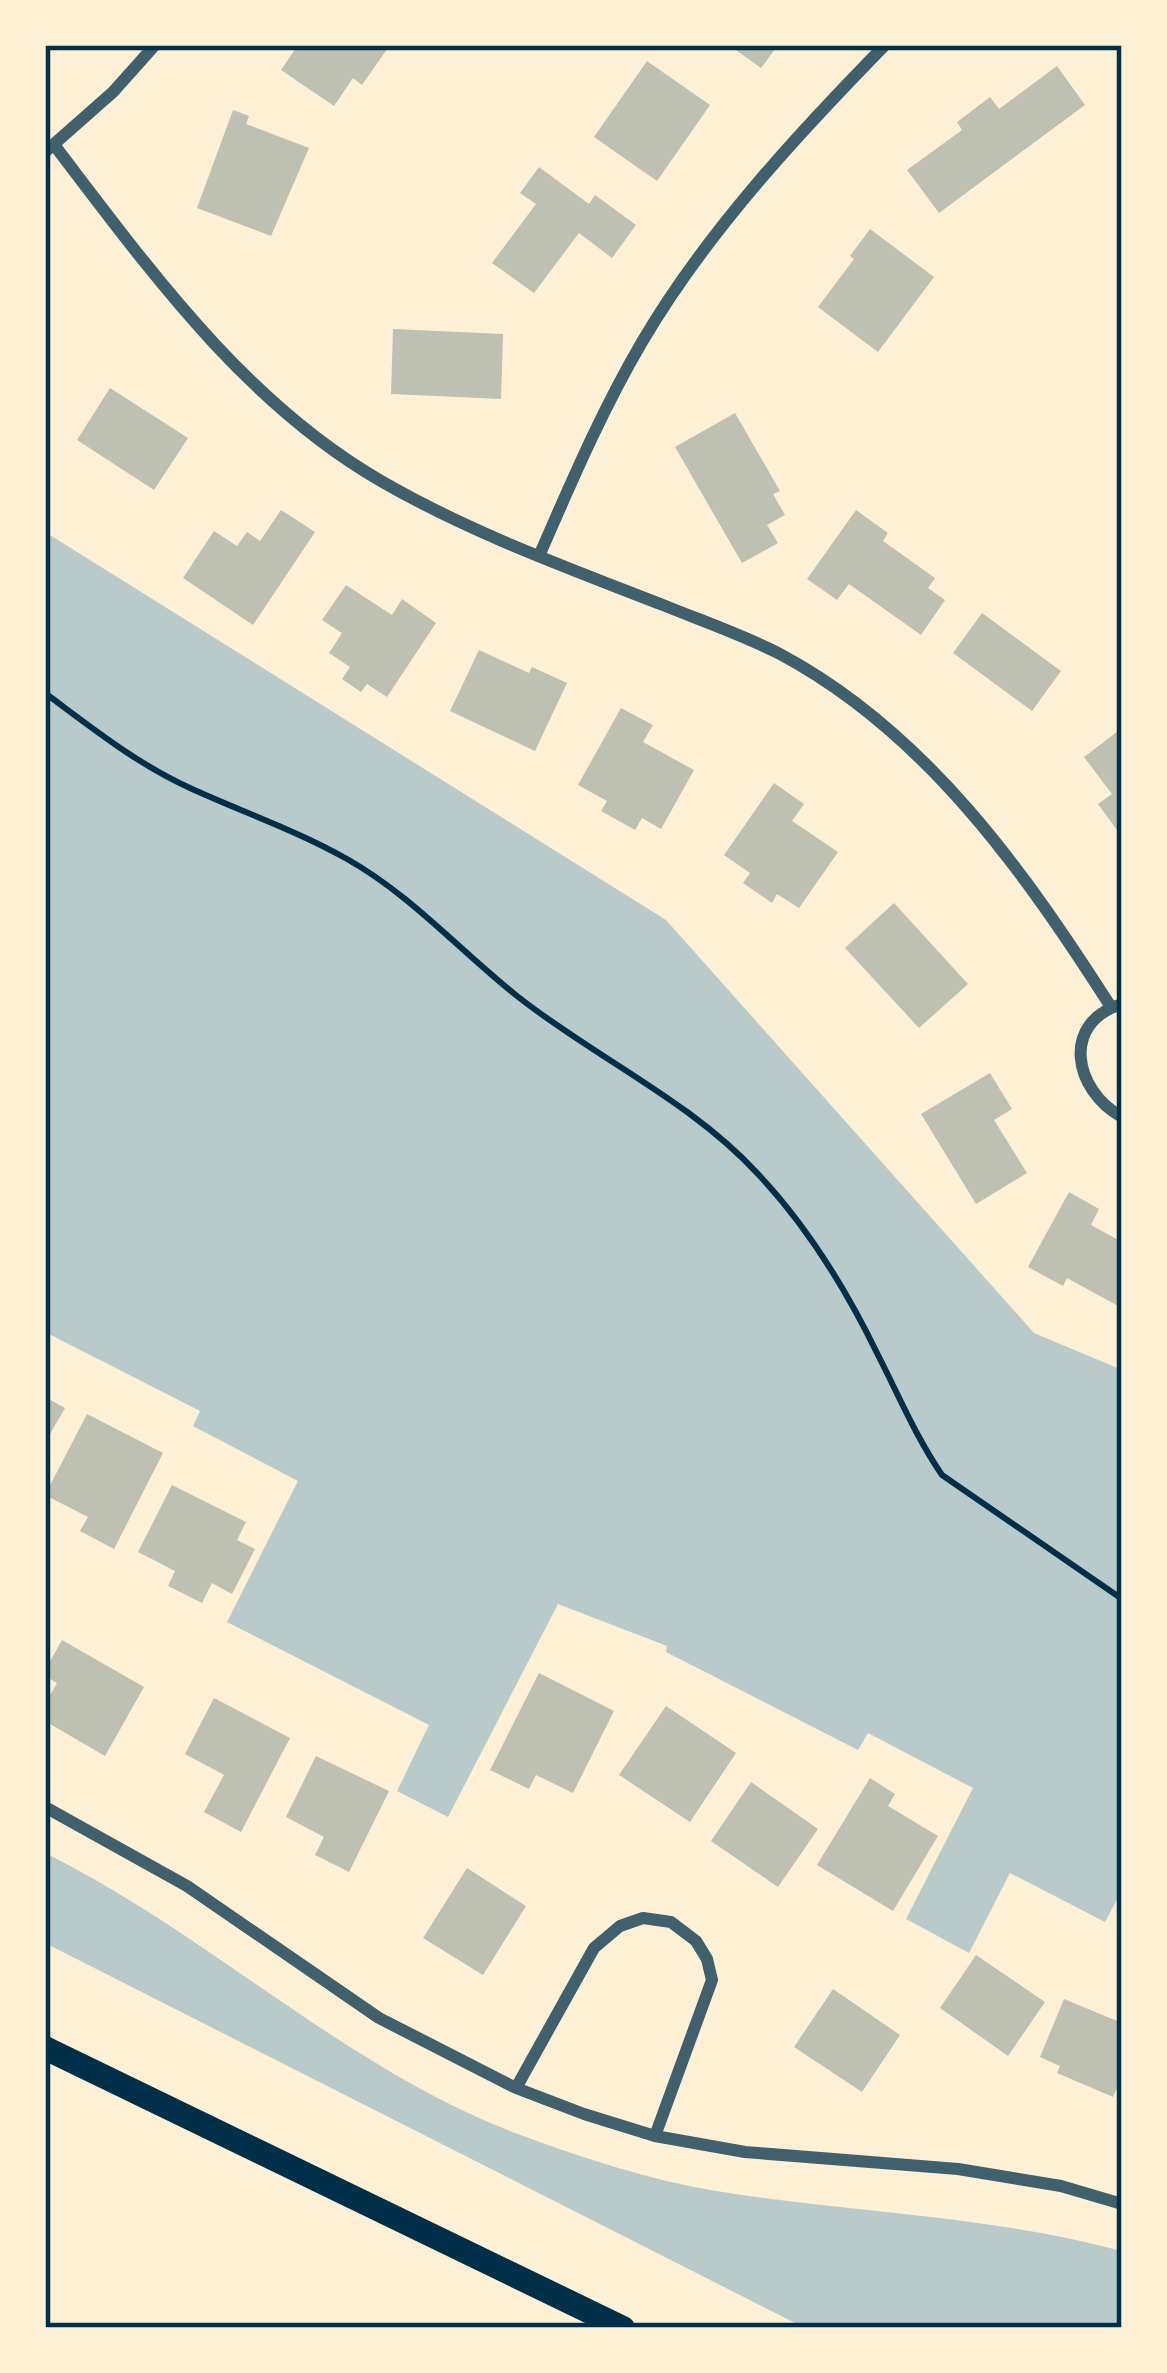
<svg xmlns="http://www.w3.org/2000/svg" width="1167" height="2373" font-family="Poppins,sans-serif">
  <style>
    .green { fill: #b9caca }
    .building { fill: #bec0b2 }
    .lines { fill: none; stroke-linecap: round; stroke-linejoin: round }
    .path { stroke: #003049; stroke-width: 6 }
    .minor { stroke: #3f606c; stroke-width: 12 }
    .primary { stroke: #003049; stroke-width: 24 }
    .neatline { fill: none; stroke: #003049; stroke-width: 4.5 }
  </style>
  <rect width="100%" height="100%" fill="#fdf0d5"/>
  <path class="green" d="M45 532 666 920 1034 1333 1122 1370V1897L1119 1896 1105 1922 1010 1873 969 1953 906 1919 973 1788 868 1733 858 1750 666 1652 667 1646 558 1604 448 1817 397 1791 429 1725 227 1622 298 1481 193 1426 200 1411 45 1332Z
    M45 1853C211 1935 349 2072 523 2136 586 2159 650 2180 716 2191 852 2213 988 2215 1122 2251V2328H805L45 1943Z"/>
  <path class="building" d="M298 45H390L362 85 353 78 334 106 281 70Z
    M729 45H778L761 68Z
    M647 61 710 105 657 181 594 137Z
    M1057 66 1085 105 939 213 907 170 962 130 957 122 990 97 999 109Z
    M233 110 249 116 246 124 309 148 271 236 197 208Z
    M539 167 589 204 595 195 636 225 612 258 579 233 534 293 492 263 536 204 520 193Z
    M870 229 934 277 878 352 818 307 854 259 850 256Z
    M393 329 503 334 501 399 391 394Z
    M110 388 188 438 154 490 77 440Z
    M735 413 780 491 773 494 785 515 767 525 778 543 742 563 675 447Z
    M281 510 315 532 253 625 183 578 214 531 237 546 247 532 260 541Z
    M856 510 888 533 883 541 935 578 928 588 945 600 921 635 849 584 837 600 807 579Z
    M346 585 392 615 402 599 436 623 387 697 367 684 361 692 342 679 350 667 329 653 342 633 322 620Z
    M982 613 1061 671 1032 711 953 653Z
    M479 650 529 673 532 667 567 683 535 751 450 711Z
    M621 708 653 725 643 742 694 770 661 829 642 818 635 830 601 811 607 801 578 785Z
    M1122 728V837L1098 804 1112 794 1084 757Z
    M774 783 804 804 792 821 838 852 799 908 777 894 772 903 743 883 750 873 724 855Z
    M894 903 968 984 919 1028 845 948Z
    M990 1073 1012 1109 994 1120 1027 1173 976 1204 921 1114Z
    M1069 1192 1099 1209 1091 1225 1122 1242 1120 1307 1067 1278 1063 1286 1028 1267Z
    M45 1397 65 1408 45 1443Z
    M87 1414 163 1453 114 1549 80 1531 88 1517 45 1495Z
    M172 1485 246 1522 237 1540 255 1549 232 1594 212 1583 202 1603 168 1586 175 1571 138 1552Z
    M62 1640 144 1687 105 1756 45 1721V1704L57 1683 45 1676V1670Z
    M539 1673 614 1711 573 1793 536 1775 529 1789 490 1770Z
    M214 1698 290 1738 241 1832 204 1812 224 1775 185 1754Z
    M666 1706 736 1753 690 1822 619 1775Z
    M316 1756 389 1791 349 1872 315 1855 324 1837 286 1817Z
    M870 1778 895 1794 888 1806 938 1836 893 1911 817 1865Z
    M751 1782 818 1829 778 1887 711 1841Z
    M467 1868 526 1906 483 1975 423 1938Z
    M976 1955 1045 2002 1008 2056 940 2008Z
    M833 1989 900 2035 862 2092 794 2047Z
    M1064 1999 1122 2023V2076L1113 2097 1057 2073 1060 2066 1040 2057Z"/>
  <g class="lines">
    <path class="path" d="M45 693C91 727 137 764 190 788 242 812 296 830 347 859 411 895 459 950 517 996 594 1057 690 1100 758 1174 808 1227 846 1289 878 1355 899 1396 916 1437 942 1475L1122 1599"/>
    <path class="minor" d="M55 146C149 269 244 402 381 481 469 532 568 568 663 605 702 621 743 635 780 654 926 732 1024 871 1111 1007
      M45 152 113 92 155 45
      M539 556C571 483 602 410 642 342 706 233 797 135 885 45
      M1122 1004C1061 1022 1073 1090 1122 1117
      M45 1807 187 1886 379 2018 516 2088 584 2114 655 2136 745 2152 958 2169 1061 2186 1122 2204
      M516 2088 594 1948 620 1926 643 1918 671 1922 696 1941 707 1959 712 1980 655 2136"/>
    <path class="primary" d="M45 2048 623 2328"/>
  </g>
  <rect width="1167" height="2373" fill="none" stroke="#fdf0d5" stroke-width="96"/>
  <rect x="48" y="48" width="1071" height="2277" class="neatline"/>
</svg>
